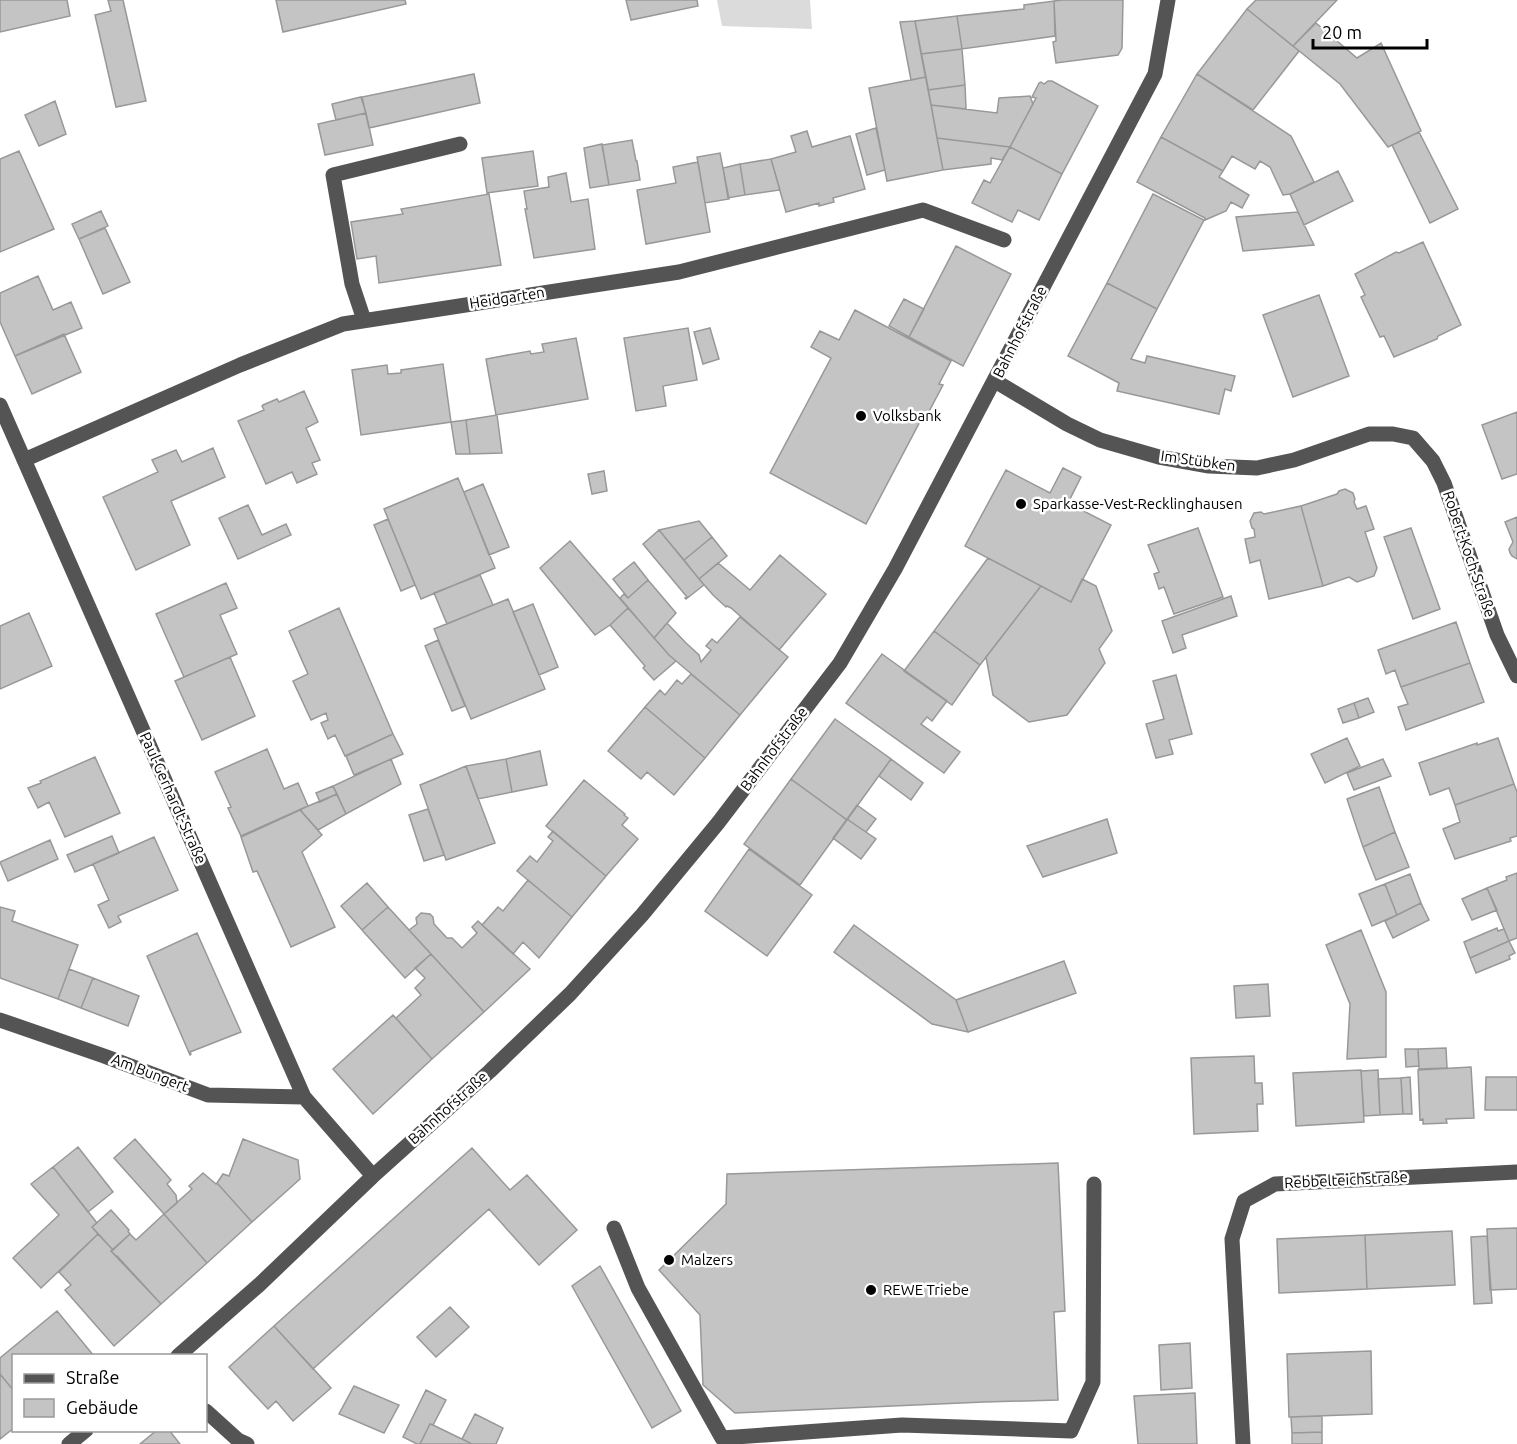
<svg xmlns="http://www.w3.org/2000/svg" width="1517" height="1444" font-family="Ubuntu,sans-serif">
  <style>
    .green { fill: #dbdbdb }
    .building { fill: #c4c4c4; stroke: #989898; stroke-width: 1.5 }
    .lines { fill: none; stroke-linecap: round; stroke-linejoin: round }
    .minor { stroke: #545454; stroke-width: 15 }
    .poi-dot { fill: #000; stroke: #fff; stroke-width: 2 }
    .labels { text-anchor: middle; stroke-width: 5; stroke-linejoin: round; paint-order: stroke }
    .street-label { font-size: 15px; fill: #000; stroke: #fff }
    .poi-label { font-size: 15px; fill: #000; stroke: #fff; text-anchor: start }
  </style>
  <rect width="100%" height="100%" fill="#fff"/>
  <path class="green" d="M717 0H810L812 29 722 26Z"/>
  <path class="building" d="M0 0H67L70 16 0 32Z
    M108 0H123L146 101 116 107 95 15 111 11Z
    M276 0H405L406 4 283 32Z
    M626 0H697L698 6 631 20Z
    M1062 0H1123L1122 48 1118 55 1056 63 1053 42 1056 41 1054 1Z
    M1256 0H1337L1293 46 1247 9Z
    M1054 1 1055 36 962 49 957 16 1024 9V5Z
    M1247 9 1299 51 1253 110 1197 74Z
    M957 16 962 49 921 54 915 21Z
    M915 21 926 77 911 80 900 22Z
    M1316 23 1357 58 1381 43 1421 131 1388 147 1340 84 1293 46Z
    M962 49 965 85 928 90 921 54Z
    M474 74 480 103 369 128 362 97Z
    M1197 74 1291 136 1314 182 1290 194 1283 195 1270 167 1260 161 1255 169 1232 156 1223 171 1161 137Z
    M926 77 943 170 887 181 869 88Z
    M1048 81H1052L1098 106 1062 174 1010 147 1036 98 1032 97 1039 83 1041 82 1044 84Z
    M965 85 966 109 931 105 928 90Z
    M1030 96 1033 104 1010 147 937 138 931 105 997 113 999 98Z
    M361 97 366 113 336 120 332 104Z
    M55 101 66 134 39 146 25 115Z
    M366 113 373 145 325 155 318 124Z
    M876 128 885 170 867 175 856 134Z
    M807 131 812 147 850 136 865 189 833 198 834 202 819 206V203L786 212 771 159 796 152 791 136Z
    M1419 132 1458 209 1430 223 1392 145Z
    M1161 137 1223 171 1219 177 1249 195 1242 208 1231 202 1226 211 1205 220V218L1137 182Z
    M937 138 1010 147 1002 160 991 158V164L943 170Z
    M632 140 636 161H637L640 180 609 185 602 145Z
    M602 144 609 185 590 188 584 148Z
    M1010 147 1062 174 1039 220 1018 210 1012 222 972 203 984 180 990 183Z
    M19 151 54 229 0 252V159Z
    M533 151 538 186 487 193 482 158Z
    M720 153 729 199 705 203 697 157Z
    M771 159 780 190 745 195 740 164Z
    M698 162 710 232 646 244 637 190 676 183 673 167Z
    M740 164 745 195 728 198 723 168Z
    M1338 171 1353 201 1304 225 1290 194Z
    M566 173 571 202 588 199 595 249 534 258 525 209H527L524 191 549 187 548 177Z
    M489 194 501 265 379 283 376 256 357 259 351 222 403 214 401 209Z
    M1153 194 1204 220 1157 309 1107 283Z
    M101 211 108 226 79 239 72 224Z
    M1298 212 1314 245 1243 251 1236 217Z
    M105 228 130 282 103 294 79 239Z
    M1423 242 1461 325 1438 336 1437 339 1394 357 1384 336 1380 337 1361 297 1365 295 1355 274 1396 252 1399 253Z
    M956 246 1011 274 963 366 909 337Z
    M38 276 53 310 71 302 82 328 15 356 0 322V293Z
    M1107 283 1157 309 1131 359 1145 363 1147 356 1235 376 1231 391 1225 389 1219 414 1117 391 1119 383 1068 356Z
    M1319 295 1349 376 1293 397 1263 315Z
    M904 299 924 309 909 337 889 326Z
    M855 310 951 361 939 384 943 385 926 417 923 416 866 524 770 473 831 358 811 347 820 331 839 340Z
    M688 328 697 380 663 386 666 406 636 411 624 338Z
    M710 328 719 359 703 364 694 332Z
    M64 334 81 372 32 394 15 356Z
    M576 338 588 399 496 415 486 359 530 351 531 354 544 352 542 344Z
    M443 364 451 422 361 435 352 370 387 365 388 374 401 373V370Z
    M304 391 318 422 306 428 320 460 312 463 317 474 297 483 292 472 266 484 238 421 264 410 262 406 263 405 277 399 279 402Z
    M1517 412V474L1502 479 1482 425Z
    M497 415 502 453 470 454 466 420Z
    M466 420 470 454H456L451 422Z
    M213 448 225 477 171 501 190 545 136 570 103 497 158 472 152 460 176 450 182 462Z
    M1063 468 1081 477 1068 503 1111 525 1071 602 965 546 1006 470 1050 493Z
    M604 471 607 491 592 494 588 474Z
    M458 478 495 568 421 599 384 509Z
    M483 484 509 547 489 555 464 492Z
    M1345 489 1353 493 1355 499 1354 502 1357 509 1366 506 1374 529 1365 532 1377 568 1374 576 1357 582 1349 577 1323 586 1301 506 1337 494 1339 491Z
    M248 505 262 535 286 524 291 535 238 559 219 518Z
    M1301 506 1323 586 1269 599 1260 560 1250 563 1245 539 1255 537 1254 529 1252 528 1250 521 1254 513 1261 512 1264 514Z
    M1517 517V559L1512 556 1510 553 1509 549 1513 542 1505 522Z
    M388 519 415 585 401 591 374 525Z
    M699 521 712 537 684 560 659 530Z
    M1198 528 1223 597 1174 614 1164 587 1159 589 1154 574 1159 572 1148 545Z
    M1411 528 1440 609 1413 619 1384 537Z
    M659 530 704 585 686 599 685 598 687 597 643 544Z
    M712 537 727 556 699 579 684 560Z
    M570 541 628 608 610 625 595 635 540 568Z
    M780 555 826 594 779 650 731 608 727 606 726 607 713 595 699 579 718 563 750 590Z
    M988 558 1041 586 980 665 934 631Z
    M634 562 648 580 628 598 613 579Z
    M480 575 493 605 447 624 434 593Z
    M1082 579 1096 586 1112 631 1099 649 1105 663 1067 715 1029 722 993 695 986 657 1041 586 1071 602Z
    M648 580 676 613 654 638 620 598 624 594 628 598Z
    M226 583 237 608 220 615 237 654 184 677 156 614Z
    M1231 596 1237 616 1182 635 1186 648 1173 653 1162 621Z
    M508 599 545 689 471 719 434 629Z
    M533 604 558 667 539 675 513 612Z
    M339 608 393 734 345 756 335 735 328 739 321 723 328 720 326 713 311 720 293 681 308 674 289 631Z
    M628 608 669 655 676 661 654 680 643 668 645 666 610 625Z
    M29 613 52 666 0 689V626Z
    M740 617 788 657 740 715 669 655 654 638 667 623 686 643 699 655 701 662 711 650 706 646 712 639 717 643Z
    M1456 622 1470 663 1401 687 1395 670 1386 674 1378 650Z
    M934 631 980 665 952 705 904 671Z
    M438 640 465 706 452 711 425 646Z
    M882 654 947 701 932 721 927 717 921 724 960 752 944 773 846 703Z
    M230 657 255 716 202 740 175 681Z
    M1470 663 1484 702 1406 730 1398 707 1408 704 1401 687Z
    M691 674 740 715 705 758 645 707 660 690 665 695 677 680 682 684Z
    M1176 675 1192 734 1169 740 1173 754 1156 758 1146 724 1164 719 1153 681Z
    M1368 698 1374 712 1359 718 1354 703Z
    M1354 703 1359 718 1343 723 1338 709Z
    M645 707 705 758 674 795 647 772 641 779 608 751Z
    M835 719 891 759 847 820 791 779Z
    M393 734 403 754 354 775 346 756Z
    M1347 738 1360 766 1325 783 1311 754Z
    M1498 738 1514 784 1455 805 1449 788 1430 795 1419 763 1477 743V745Z
    M267 749 284 789 298 783 308 806 241 836 228 808 231 807 215 772Z
    M540 751 547 785 512 792 506 759Z
    M95 757 120 813 65 837 49 802 38 808 28 788 41 783 40 781Z
    M391 759 401 784 346 814 333 786Z
    M506 759 512 792 478 799 466 766Z
    M891 759 923 783 911 800 879 776Z
    M1383 759 1391 776 1354 790 1347 773Z
    M466 766 495 843 446 860 420 785Z
    M791 779 847 820 800 885 744 844Z
    M584 780 625 814 624 815 628 818 622 825 638 839 606 876 546 826Z
    M1514 784 1517 792V836L1510 838 1511 841 1455 859 1443 829 1460 822 1455 805Z
    M333 786 337 794 320 802 316 793Z
    M1379 787 1395 832 1363 847 1347 799Z
    M337 794 346 814 318 830 302 812 301 809Z
    M857 805 876 819 866 832 847 819Z
    M428 809 444 855 424 861 409 815Z
    M300 810 322 835 302 852 335 927 291 947 257 871 253 872 241 837Z
    M847 819 876 839 861 859 833 838Z
    M1107 819 1117 853 1043 877 1027 846Z
    M553 831 606 876 572 917 517 871 530 856 537 862 553 841 548 837Z
    M1395 832 1409 867 1376 880 1363 847Z
    M112 836 119 853 75 872 67 855Z
    M154 837 178 890 118 916 121 922 109 928 98 905 109 900 93 864Z
    M50 840 58 859 8 881 0 862Z
    M749 849 812 895 767 956 705 911Z
    M1517 873V938L1509 941 1487 888 1507 880 1506 877Z
    M1410 874 1421 903 1397 915 1385 884Z
    M528 880 572 917 539 958 523 942 513 954 482 925 498 907 503 911Z
    M367 883 388 907 362 930 341 906Z
    M1385 884 1397 915 1372 926 1359 894Z
    M1487 888 1497 910 1472 920 1462 899Z
    M1421 903 1429 920 1393 938 1385 921Z
    M0 907 15 911 12 921 78 945 58 999 0 978Z
    M388 907 431 954 405 978 362 930Z
    M421 913 430 914 433 917 434 924 447 938H452L462 948 477 933 472 927 478 921 530 969 484 1012 409 930 417 924 416 918Z
    M854 925 956 1000 968 1032 932 1024 834 952Z
    M1497 928 1498 931 1504 929 1509 941 1470 958 1464 942Z
    M1361 930 1386 992V1057L1347 1059 1350 1004 1326 945Z
    M197 933 241 1032 190 1052 191 1054 190 1055 147 956Z
    M1509 941 1515 953 1509 956 1510 959 1476 973 1470 958Z
    M431 954 484 1012 432 1059 396 1018 421 995 415 988 425 978 415 968Z
    M1064 961 1076 993 968 1032 956 1000Z
    M69 969 93 978 81 1008 58 999Z
    M93 978 139 996 128 1026 81 1008Z
    M1268 984 1270 1016 1236 1018 1234 986Z
    M393 1015 432 1059 373 1114 333 1069Z
    M1446 1048 1447 1068 1419 1069 1418 1049Z
    M1405 1049H1418L1419 1066 1406 1067Z
    M1254 1056 1255 1083H1262L1263 1104H1257L1258 1131 1194 1134 1191 1058Z
    M1471 1067 1474 1118 1446 1119 1447 1123 1423 1124V1119L1420 1120 1418 1070Z
    M1361 1070 1364 1122 1296 1126 1293 1073Z
    M1378 1070 1380 1115 1364 1116 1361 1071Z
    M1410 1077 1412 1114H1403L1401 1078Z
    M1486 1077H1517V1110H1485Z
    M1401 1078 1403 1114 1380 1115 1378 1079Z
    M135 1139 171 1180 167 1184 176 1195 177 1203 164 1214 114 1158Z
    M243 1139 298 1160 300 1179 252 1222 217 1183 223 1174 229 1176Z
    M78 1147 113 1192 88 1212 53 1167Z
    M472 1148 510 1190 527 1175 577 1230 539 1265 489 1209 313 1369 274 1326Z
    M1058 1163 1065 1311 1054 1312 1058 1400 984 1402 735 1413 703 1385 700 1315 659 1270 726 1204 727 1174Z
    M53 1167 97 1223 92 1227 98 1234 41 1288 13 1258 59 1215 31 1184Z
    M203 1173 216 1184 217 1183 252 1222 207 1263 164 1214 192 1189 189 1186Z
    M111 1210 129 1230 128 1231 130 1234 113 1250 92 1227Z
    M164 1214 207 1263 161 1304 111 1251 130 1234 136 1240Z
    M1517 1228V1289L1490 1290 1487 1229Z
    M1452 1231 1455 1285 1367 1289 1365 1235Z
    M98 1234 113 1250 111 1251 116 1256H117L161 1304 114 1346 65 1290 71 1285 59 1272Z
    M1365 1235 1367 1289 1279 1293 1277 1239Z
    M1487 1236 1492 1303 1474 1304 1471 1237Z
    M600 1266 681 1411 652 1428 572 1286Z
    M450 1307 469 1327 436 1357 417 1337Z
    M57 1311 94 1356H14V1391L0 1374V1358Z
    M274 1326 331 1388 293 1421 276 1401 268 1409 229 1367Z
    M1190 1343 1192 1388 1161 1390 1159 1345Z
    M1371 1351 1372 1414 1289 1417 1287 1354Z
    M0 1374 14 1391V1428L0 1439Z
    M354 1386 399 1405 384 1433 339 1414Z
    M426 1390 446 1400 433 1425 430 1424 420 1444H417L403 1437Z
    M1195 1393 1197 1444H1138L1134 1396Z
    M475 1414 503 1428 496 1444H472L462 1439Z
    M1322 1416V1432L1292 1433 1291 1417Z
    M430 1424 433 1425 472 1444H420Z
    M157 1430H169L180 1444H140Z
    M1322 1432V1444H1292V1433Z"/>
  <g class="lines">
    <path class="minor" d="M364 320 352 284 333 175 460 144
      M995 381 1067 424 1100 440 1159 457 1209 466 1257 468 1294 460 1369 434H1393L1413 438 1433 461 1444 483 1497 635 1517 676
      M0 405 304 1097 373 1176
      M24 460 240 365 343 324 679 272 923 210 1004 240
      M0 1020 104 1056 208 1095 304 1097
      M614 1228 638 1288 722 1438 902 1425 1071 1431 1093 1382 1094 1184
      M178 1356 259 1285 373 1176 490 1071 570 994 642 915 718 823 840 663 895 569 1155 74 1168 0
      M206 1411 238 1440 247 1444
      M69 1444 86 1430
      M1243 1444 1232 1239 1244 1201 1275 1184 1517 1172"/>
  </g>
  <g class="poi-dot">
    <circle cx="861" cy="416" r="6"/>
    <circle cx="1021" cy="504" r="6"/>
    <circle cx="669" cy="1260" r="6"/>
    <circle cx="871" cy="1290" r="6"/>
  </g>
  <g class="labels">
    <g class="street-label">
      <text transform="translate(507 298) rotate(-9)" y="5">Heidgarten</text>
      <text transform="translate(1020 332) rotate(-63)" y="5">Bahnhofstraße</text>
      <text transform="translate(1198 461) rotate(8)" y="5">Im Stübken</text>
      <text transform="translate(1469 554) rotate(71)" y="5">Robert-Koch-Straße</text>
      <text transform="translate(774 749) rotate(-53)" y="5">Bahnhofstraße</text>
      <text transform="translate(173 798) rotate(66)" y="5">Paul-Gerhardt-Straße</text>
      <text transform="translate(150 1073) rotate(21)" y="5">Am Bungert</text>
      <text transform="translate(448 1108) rotate(-42)" y="5">Bahnhofstraße</text>
      <text transform="translate(1346 1180) rotate(-3)" y="5">Rebbelteichstraße</text>
    </g>
    <g class="poi-label">
      <text x="873" y="421">Volksbank</text>
      <text x="1033" y="509">Sparkasse-Vest-Recklinghausen</text>
      <text x="681" y="1265">Malzers</text>
      <text x="883" y="1295">REWE Triebe</text>
    </g>
  </g>
  <rect x="12" y="1354" width="195" height="78" fill="#ffffff" stroke="#999999" stroke-width="1.5"/>
  <rect x="24" y="1374" width="30" height="9" fill="#545454" stroke="#999999" stroke-width="1.5"/>
  <text x="66" y="1384" font-size="18" fill="#000000">Straße</text>
  <rect x="24" y="1399" width="30" height="18" fill="#c4c4c4" stroke="#999999" stroke-width="1.5"/>
  <text x="66" y="1414" font-size="18" fill="#000000">Gebäude</text>
  <path d="M1313 39v9h114v-9" fill="none" stroke="#000000" stroke-width="3"/>
  <text x="1322" y="39" font-size="18" fill="#000000" stroke="#ffffff" stroke-width="4.5" paint-order="stroke">20 m</text>
</svg>
